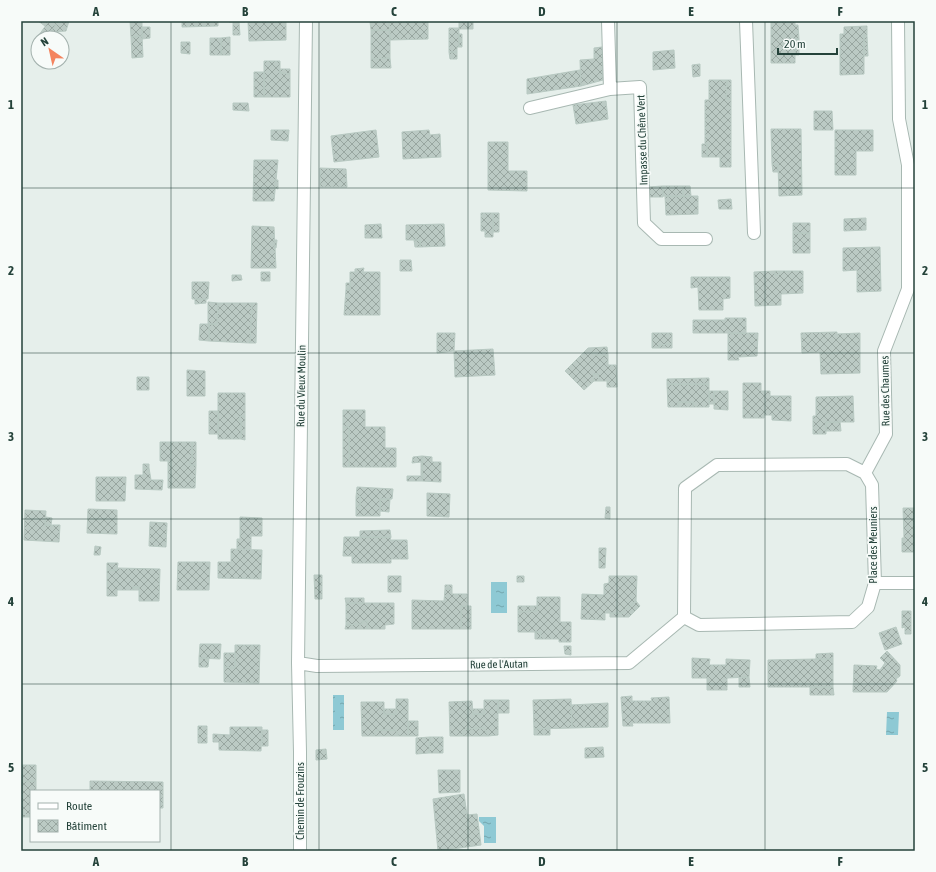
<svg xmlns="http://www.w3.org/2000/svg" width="936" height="872" font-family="'Asap Condensed',sans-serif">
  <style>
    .water { fill: url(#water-ripples) }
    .building { fill: url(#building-cross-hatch); stroke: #b8c9c2 }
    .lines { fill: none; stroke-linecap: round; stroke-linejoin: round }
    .minor-casing { stroke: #a8b8b2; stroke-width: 14 }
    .minor { stroke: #fff; stroke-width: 12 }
    .grid { fill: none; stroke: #24423a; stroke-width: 1; stroke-opacity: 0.55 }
    .labels { text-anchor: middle; stroke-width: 3.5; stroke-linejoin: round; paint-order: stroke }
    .street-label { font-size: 11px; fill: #24423a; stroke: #f7fbf9 }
    .neatline { fill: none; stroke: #24423a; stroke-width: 1.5 }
    .grid-label { font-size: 13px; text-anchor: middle; font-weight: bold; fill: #24423a }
  </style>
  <defs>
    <pattern id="water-ripples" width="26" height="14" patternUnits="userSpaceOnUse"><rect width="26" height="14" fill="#8ec9d4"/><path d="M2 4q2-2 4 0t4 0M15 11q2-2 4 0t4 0" fill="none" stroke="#74a5ad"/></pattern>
    <pattern id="building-cross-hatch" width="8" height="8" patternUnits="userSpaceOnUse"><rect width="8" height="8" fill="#bbcac4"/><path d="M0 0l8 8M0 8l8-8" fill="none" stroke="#98a6a0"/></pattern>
  </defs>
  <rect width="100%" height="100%" fill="#e6efeb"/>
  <path class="water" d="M491 582H507V613H491Z
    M333 695H344V730H333Z
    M887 712H899L898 735H886Z
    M479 817H496V843H484V826L479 821Z"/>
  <path class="building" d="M38 21H48L45 26Z
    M49 21H58L47 38H43L39 35Z
    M58 21H69L66 31 51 32Z
    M130 21H142V36L131 37Z
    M182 21H218V26L182 27Z
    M230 21H245V22H229Z
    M286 21V40L249 41 248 22Z
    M389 21 390 30H371L370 22Z
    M389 21H428V39L390 40Z
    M459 21H473V29H459Z
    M771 21H795V25H798L799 39H795V63H771Z
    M233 22H239L240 35H233Z
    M867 26V36L864 35V74L840 75V34H844V27Z
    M142 27H150V38L142 39Z
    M449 28H459V47H457V52H449Z
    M371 30H390V58L371 59Z
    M459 34H462V39H459Z
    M864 35 867 36 868 56H864Z
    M142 36 143 57 132 58 131 37Z
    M230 37V55H221V38Z
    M210 38H221V55H210Z
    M459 39H462V47H459Z
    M795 39H799V55H795Z
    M181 42H190V54L181 53Z
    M602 47 603 80 581 86 580 60 594 59V48Z
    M674 50 675 68 653 70V52Z
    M449 52H457V59H450Z
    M390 58 391 68H371V59Z
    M264 61H280V73L290 74V97H264Z
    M700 64V76L693 77 692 65Z
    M280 69H290V74L280 73Z
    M580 70 581 86 527 94V79Z
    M254 72H264V97H254Z
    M709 80H727L726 99H731V167H720V157H707V144H705V100H709Z
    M727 80H731V99H726Z
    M606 101 608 119 576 124 573 105Z
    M233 103H248L249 111 233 110Z
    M814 111H832L833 130H814Z
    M771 129H801L802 195 779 196 778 165 772 164Z
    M271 130H289L288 141 271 140Z
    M376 130 379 157 334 162 331 136Z
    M429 130 430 135 440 134 441 157 403 159 402 132Z
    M835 130H873V151H856V175H835Z
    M488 142H508V171H527V191L488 190Z
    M702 144H707V157H702Z
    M254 160H278L274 201H253Z
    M772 164 778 165V172H773Z
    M320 168 346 169 347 187H320Z
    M275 180H278V189L275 188Z
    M663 186H683V196H663Z
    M663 186V197H648V187Z
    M683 186H690L691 196H683Z
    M665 196H698V214L666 215Z
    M731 199 732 209H719L718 200Z
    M481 213H493V237H485V231H481Z
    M493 213H499V232H493Z
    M866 218V230L844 231V219Z
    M793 223H810V233H793Z
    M381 224 382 238H365V225Z
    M444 224 445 246 420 247V240H406V225Z
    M252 226 274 227 276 268H251Z
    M793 233H810V253H793Z
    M274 240H277L276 248H274Z
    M414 240H420V247H415Z
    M880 247 881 291 857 292V270L843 271V248Z
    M400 260H411L412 271H400Z
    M364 268 363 272H380V315H344L346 289 350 290V272H355V269Z
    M775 271H779L780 274 775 275Z
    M775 271V275L780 274 779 271H803V293L781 294V305L755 306 754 272Z
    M261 272H270V281H261Z
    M232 275H241L242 280 232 281Z
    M691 277H730V298L723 299V310H699L698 287 691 288Z
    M192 282H209L208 299H192Z
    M346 283H350V290L346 289Z
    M195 299H206V303L195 304Z
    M208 302 218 303 217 324H208Z
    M218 303H252L250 343 209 341V324H217Z
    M252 303H257L256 343H250Z
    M725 318H746V333H693V320H725Z
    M200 324H209V341L199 340Z
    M837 332V334L860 333V373L821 374 820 352 802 353 801 333Z
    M437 333H455L454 351 437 353Z
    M652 333H672V344L659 345V348H652Z
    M728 333H758L757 356 738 357 739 360H728Z
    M672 344V348H659V345Z
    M607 347 608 355H595L588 348Z
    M588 348 595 355H608V365H616L617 387H607V381H602L598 377V374H593L594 381 584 390 565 371Z
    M493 349 495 375 455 377 454 351Z
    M187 370 205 371V396H187Z
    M593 374H598V377L602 381H594Z
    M137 377H149V390H137Z
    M709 378V384H667V379Z
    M743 383H761V391H770V396H791V421L772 420V415H764V418H743Z
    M667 384H709V407H693V402H678V407H668Z
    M709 391H714V404H709Z
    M714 391H728V410L714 409Z
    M218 393H245V417L240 416 239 421H241V439H218Z
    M853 396 854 422H826V434H813V416H816V397Z
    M678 402H693V407H678Z
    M343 410H365V427H385V448H396V467H349V427H343Z
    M209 411H218V434H209Z
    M240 416 245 417V440L241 439V421H239Z
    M826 422H840L841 431H826Z
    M343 427H349V467H343Z
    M160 442H192V461H190V465H196L195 488H168V461H160Z
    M192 442H196V465H190V461H192Z
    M422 456V481H407V476H421V462L412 463 413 457Z
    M422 456 432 457V462H441V482L422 481Z
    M143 464H149V468H143Z
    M143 468H149L151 480H163L162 490 135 489V475H143Z
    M96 477H126L125 501H96Z
    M357 487 393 489 392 499H380V516H356V506H360V496L356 497Z
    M427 493 450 494 449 517 427 516Z
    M360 496V506H356V497Z
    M380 499H390L389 512 380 511Z
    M606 507H610V519L605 518Z
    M903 508H915V552H902V538H904Z
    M88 509 117 510V534L87 533Z
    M25 510 46 511 45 525H60L59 542 24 540Z
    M46 517 52 518 51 525H45Z
    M240 517 262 518V536H251V549H237V539H240Z
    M150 522 167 523 166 547 149 546Z
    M390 530 391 537H360V531Z
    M344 537H391L390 540H407L408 559H391V563H352V556H343Z
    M95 546 101 547 100 555H94Z
    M599 548H606L605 568H599Z
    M231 549 262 550 261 579 218 578V562H231Z
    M178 562H210L209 590H177Z
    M107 563H118L117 570H107Z
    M117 568 160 569 159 601H139V587H133V590H117V596H107V570H117Z
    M314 575H322V599H315Z
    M388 576H401V592H388Z
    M517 576H524V582H517Z
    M609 576H637L636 601 622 613H605V620L581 619 582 594 604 595V584L609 583Z
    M445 585H452V589H445Z
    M133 587H139V590H133Z
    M445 589H452V594H467V606H461V629H412V600L444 601Z
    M537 597H560V622H571V642H559V639H540L541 632H518V612L537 611Z
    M345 598H364V603H346Z
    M636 601 640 606 629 617H610V613H622Z
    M346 603H394V624L385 625V629H367V621H362V624L346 625Z
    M461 606H471V629H461Z
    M518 606H537V611L518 612Z
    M902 611H911V634H905V627L902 628Z
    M362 621H367V629H345L346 625 362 624Z
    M896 627 902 644 885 650 879 633Z
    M535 632H541L540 639H535Z
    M200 644H221L220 659 199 658Z
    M235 645H260L259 683 224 682V667L235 668Z
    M564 646H571V655L565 654Z
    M887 651 900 665V676L896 679 897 681 887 692H853L854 665 877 666 876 669 880 670 885 663 880 658Z
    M224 653H235V668L224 667Z
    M833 653V659H816V654Z
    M199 658H209L208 667H199Z
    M692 658 710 659 709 665H726V659L750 660 749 677 727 678V690H707V678H692Z
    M816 659H833V687H768V660Z
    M749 677 750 687H739V678Z
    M810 687H833L834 695H810Z
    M632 696V701H652L651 698 669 697 670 723H632L633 726H623L621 697Z
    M396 699H408V736H399L395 730H377L373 736H362L361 702H384V714H396Z
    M571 699 572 728 534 729 533 700Z
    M484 700H498V735L488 736 484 728 466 729 461 736H450L449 702 472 701 473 714H484Z
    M498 700H509V713H498Z
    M608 703V727L572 728 571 705Z
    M384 709H396V714H384Z
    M472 709H484V714H473Z
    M408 721H418V736H408Z
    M198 726H207V743H198Z
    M230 727H262L261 751 219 750V742H213V734L230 735Z
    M484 728 488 736H461L466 729Z
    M550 728V735H534V729Z
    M262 730H268V746H262Z
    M377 730H395L399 736H373Z
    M430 737 429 753 416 754V738Z
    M430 737H443V753H429Z
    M603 747 604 757 585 758V748Z
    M326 749 327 759 316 760V750Z
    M21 765H36V781H21Z
    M438 770H460V792L439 793Z
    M21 781H36V791H31V817H28L21 809Z
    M90 781 163 782V808H159V791H90Z
    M464 794 467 815 477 814 481 845 438 851 433 799Z
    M21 809 23 812 28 817H21Z"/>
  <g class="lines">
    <defs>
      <path id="minor" d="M608 21 610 89
        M746 21 754 233
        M530 108 610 89 640 87 644 223 661 239H706
        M847 464 865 473 872 485 875 583 868 607 852 622 699 625 684 617 685 488 717 465Z
        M865 473 886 434 884 351 908 289V165L899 119 898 21
        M875 583H915
        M298 663 317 666 629 663 684 617
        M300 851V752L298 663 306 21"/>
    </defs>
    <use href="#minor" class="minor-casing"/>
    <use href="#minor" class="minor"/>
  </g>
  <path class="grid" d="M171 21V851M319 21V851M468 21V851M617 21V851M765 21V851M21 188H915M21 353H915M21 519H915M21 684H915"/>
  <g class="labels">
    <g class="street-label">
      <text transform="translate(642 140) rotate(-92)" y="4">Impasse du Chêne Vert</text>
      <text transform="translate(301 386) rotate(-89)" y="4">Rue du Vieux Moulin</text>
      <text transform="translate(885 391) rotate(-91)" y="4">Rue des Chaumes</text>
      <text transform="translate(873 545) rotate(-90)" y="4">Place des Meuniers</text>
      <text transform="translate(499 664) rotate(-1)" y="4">Rue de l'Autan</text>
      <text transform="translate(300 801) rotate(-90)" y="4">Chemin de Frouzins</text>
    </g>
  </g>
  <rect width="936" height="872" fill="none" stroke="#f7fbf9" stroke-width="44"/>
  <rect x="30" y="790" width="130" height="52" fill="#f7fbf9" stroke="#a3b1ad"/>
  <rect x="38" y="803" width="20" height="6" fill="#ffffff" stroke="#a3b1ad"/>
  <text x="66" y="810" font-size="12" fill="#24423a">Route</text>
  <rect x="38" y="820" width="20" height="12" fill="url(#building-cross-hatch)" stroke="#a3b1ad"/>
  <text x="66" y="830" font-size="12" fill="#24423a">Bâtiment</text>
  <g transform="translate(50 50) rotate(326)"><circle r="19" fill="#f7fbf9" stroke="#a3b1ad"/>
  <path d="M0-3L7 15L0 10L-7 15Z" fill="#f4845f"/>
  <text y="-6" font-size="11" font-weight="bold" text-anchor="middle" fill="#24423a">N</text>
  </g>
  <path d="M778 48v6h59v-6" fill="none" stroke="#24423a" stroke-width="2"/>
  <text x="784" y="48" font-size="12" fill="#24423a" stroke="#f7fbf9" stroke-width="3" paint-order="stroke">20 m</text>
  <rect x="22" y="22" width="892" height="828" class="neatline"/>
  <g class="grid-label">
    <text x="96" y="16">A</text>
    <text x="245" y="16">B</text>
    <text x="394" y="16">C</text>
    <text x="542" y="16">D</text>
    <text x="691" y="16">E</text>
    <text x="840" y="16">F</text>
    <text x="11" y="109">1</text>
    <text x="925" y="109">1</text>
    <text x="11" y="275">2</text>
    <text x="925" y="275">2</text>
    <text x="11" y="441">3</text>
    <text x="925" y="441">3</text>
    <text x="11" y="606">4</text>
    <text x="925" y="606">4</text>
    <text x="11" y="772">5</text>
    <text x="925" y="772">5</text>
    <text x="96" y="866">A</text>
    <text x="245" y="866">B</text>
    <text x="394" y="866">C</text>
    <text x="542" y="866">D</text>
    <text x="691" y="866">E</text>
    <text x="840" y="866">F</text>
  </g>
</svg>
